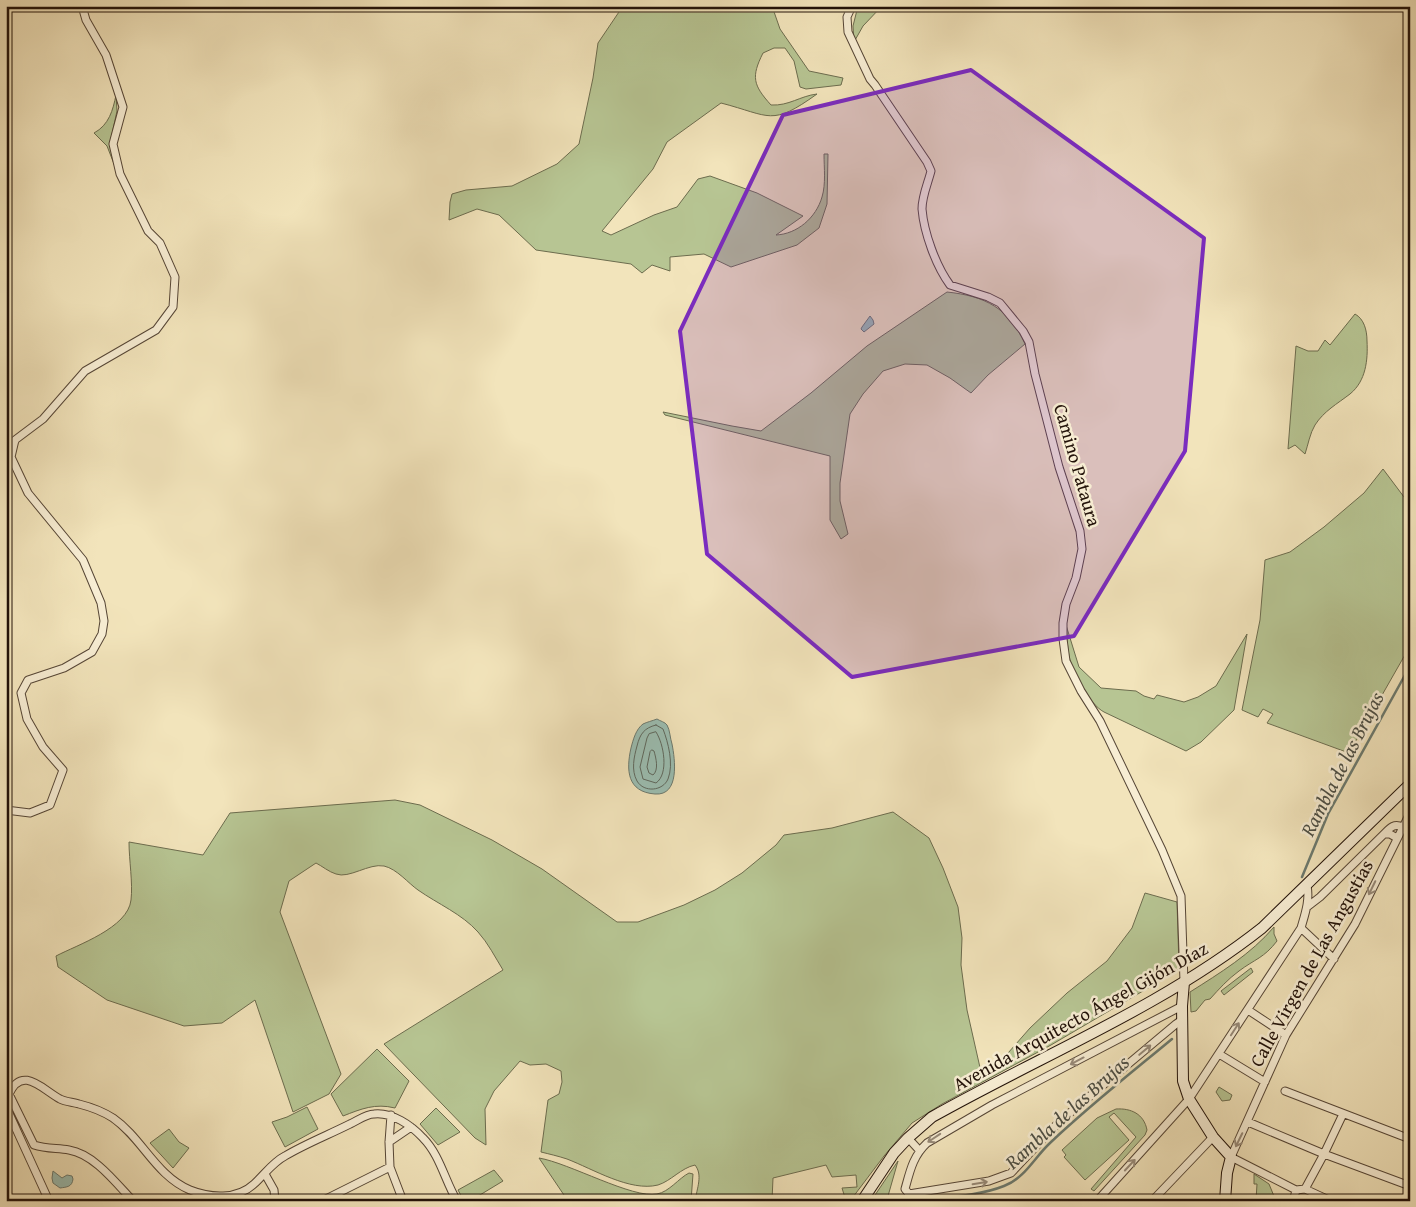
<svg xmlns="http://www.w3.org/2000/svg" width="1416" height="1207" font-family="'Gentium Book Plus',serif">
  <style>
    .green { fill: #b7c593; stroke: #6c6c4e }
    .water { fill: #9bbeb2; stroke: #6b796e }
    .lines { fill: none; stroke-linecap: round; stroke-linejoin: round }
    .shore { stroke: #5e685e; stroke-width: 1 }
    .stream { stroke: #6b796e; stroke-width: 2.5 }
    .street-casing { stroke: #564636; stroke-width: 9 }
    .secondary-casing { stroke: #221209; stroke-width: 12 }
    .street { stroke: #f7edd3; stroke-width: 7 }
    .secondary { stroke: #f7edd3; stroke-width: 10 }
    .oneway { stroke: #978a78 }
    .marked { fill: #7b2cbf; fill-opacity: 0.2; stroke: #7b2cbf; stroke-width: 4; stroke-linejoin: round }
    .labels { text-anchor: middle; stroke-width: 5; stroke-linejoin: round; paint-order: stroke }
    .street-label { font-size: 19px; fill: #221209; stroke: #f7edd3 }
    .water-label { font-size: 20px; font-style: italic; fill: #4c4e44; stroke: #f7edd3 }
  </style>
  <rect width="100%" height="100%" fill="#f2e4bb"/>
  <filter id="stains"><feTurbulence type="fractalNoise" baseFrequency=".004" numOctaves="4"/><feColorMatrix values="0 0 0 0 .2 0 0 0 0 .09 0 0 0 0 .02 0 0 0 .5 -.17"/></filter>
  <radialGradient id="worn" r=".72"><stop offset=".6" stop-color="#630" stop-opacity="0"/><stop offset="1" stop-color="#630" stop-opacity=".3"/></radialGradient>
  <path class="green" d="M623 6H772L780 29 809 71 843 78 841 85 806 89 800 87 794 61 785 48H774L763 53C751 77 753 85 771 105 789 106 800 96 817 94 771 127 771 116 721 103L667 142 653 169 602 231 611 235 654 215 677 207 698 179 710 176 757 193 803 216 776 235C797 234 816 218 822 197 826 184 824 168 824 154H828L827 204 819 228 797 245 731 267 704 254 670 257V271L652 265 642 273 631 264 536 250 499 215 477 209 449 220 450 202 452 194 466 190 512 186 557 164 579 144 593 78 598 43Z
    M858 6H882L863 26 854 42 853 26Z
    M116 95 117 111 110 143 116 169 107 146 94 133C109 125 113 110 116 95Z
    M947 292C985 296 1009 308 1025 344L988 375 971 393 950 378 927 365 905 364 883 371 863 394 850 414 840 483V501L848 534 841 539 830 520V456L665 415 663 412 732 426 761 431 811 393 867 346Z
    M1355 314C1364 319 1367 330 1367 341 1368 360 1366 381 1350 394 1337 404 1324 411 1315 425 1310 433 1308 445 1305 454L1295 445 1288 449 1296 346 1308 351H1318L1325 340 1330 345Z
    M1383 469 1407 501 1410 500V646L1349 753 1267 723 1273 714 1263 709 1258 717 1242 710 1260 620 1265 560 1290 552 1324 527 1364 493Z
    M1066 625 1079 667 1101 688 1136 691 1144 696 1154 699 1157 695 1184 702 1198 697 1216 686 1247 634 1234 710 1201 742 1186 751 1104 712C1089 704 1073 673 1069 656 1067 646 1067 635 1066 625Z
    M395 800 420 805 492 840 542 869 617 922H638L684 905 715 890 742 873 776 845 784 835 832 828 893 812 929 838 943 868 958 907 962 938 961 965 967 1010 981 1072 1001 1061 1030 1028 1067 993 1107 961 1132 928 1145 893 1177 902 1179 967 1176 971 1160 981 1051 1045 942 1104 912 1123 884 1156 850 1201H846L842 1188 857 1187 856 1175 832 1177 826 1165 773 1178 772 1201H695C697 1188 703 1175 695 1165 681 1168 671 1181 658 1185 630 1192 593 1169 567 1159 558 1156 549 1154 541 1152L548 1100 559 1094 562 1082 561 1071 546 1064 530 1065 520 1061 494 1091 485 1109 486 1145 475 1138 384 1044 503 970C495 957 488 943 478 932 462 914 438 904 418 890 408 883 397 869 384 866 369 863 349 879 336 874 329 872 322 866 316 863L289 881 280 912 341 1074 329 1094 293 1112 255 1000 222 1023 184 1026 107 1000 58 967 56 956C77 945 128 928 131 900 133 883 129 860 129 842L203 855 230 813Z
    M1274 927V934L1277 941C1264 958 1255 959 1239 971 1228 979 1219 989 1210 999L1205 1000 1196 1011 1191 1012 1190 992C1220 973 1251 954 1274 927Z
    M1251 968 1253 972 1224 995 1221 991Z
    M377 1049 409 1081 395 1108C375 1103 361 1109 343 1116L331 1094Z
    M1219 1087 1232 1095 1230 1100 1222 1101 1216 1092Z
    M307 1107 318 1129 285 1147 272 1122 287 1117Z
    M436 1108 460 1132 438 1145 420 1124Z
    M1116 1109C1131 1108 1144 1114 1147 1130L1145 1135 1094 1191 1091 1189 1136 1137 1114 1113 1109 1117 1129 1140 1085 1180 1064 1157 1066 1155 1062 1150 1097 1118Z
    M169 1129 179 1142 189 1148 173 1168 150 1143Z
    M539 1158C569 1163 633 1199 657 1194 669 1192 679 1178 689 1173L693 1174 691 1201H568Z
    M898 1161 888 1196H879L877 1201H871Z
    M494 1170 503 1181 470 1201H464L458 1190Z
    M1254 1174 1269 1184 1276 1201 1256 1200 1257 1184H1254Z"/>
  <path class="water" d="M870 316 873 320 874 324 864 332 861 329 862 327Z
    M657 719C660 721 665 722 667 725 670 730 670 738 672 744 675 759 680 796 655 794 627 792 626 770 631 748 633 740 636 729 643 724 647 722 652 721 657 719Z
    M53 1171 62 1178 67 1175 72 1176 73 1179C72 1187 67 1187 60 1188L53 1183 52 1178Z"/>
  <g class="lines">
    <path class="shore" d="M656 725 663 729C668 742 674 764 668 779 663 791 644 793 637 781 631 770 634 757 637 746 640 734 644 728 656 725Z
      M656 732C664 744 669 774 656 783L643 779 640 767 647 738 649 734Z
      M652 750 654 751C656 758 659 770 653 775L649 773 647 767 650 752Z"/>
    <path class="stream" d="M1302 877 1328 814 1410 666
      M914 1201C943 1197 976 1197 1004 1186 1025 1178 1034 1158 1050 1143 1089 1106 1131 1073 1172 1039"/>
    <defs>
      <path id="street" d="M852 6 847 17 848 32 870 79 875 85 927 162 931 171C928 183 922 196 922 209 924 233 936 266 950 285L988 297 1000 303 1023 331 1029 342 1035 374 1059 467 1080 531 1082 549 1076 578 1066 604 1063 623V639L1066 661 1081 691 1100 721 1162 850 1181 896 1184 982
        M6 810 30 813 50 805 63 770 43 747 27 719 21 693 28 680 64 668 92 652 102 634 104 621 101 603 83 560 28 493 11 457 15 440 43 419 85 371 156 330 173 307 175 277 160 243 148 231 120 174 113 144 123 107 106 55 86 20 82 6
        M1384 834C1390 828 1394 823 1402 827
        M1307 907 1320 897 1384 834H1390L1397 838
        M1301 928 1334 959
        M1182 1006 992 1105 927 1143C913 1156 910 1171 905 1189L909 1194 989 1181 1011 1173 1059 1122 1176 1024 1183 1019
        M1248 1010 1286 1035
        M1219 1054 1265 1082
        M1285 1091 1410 1139
        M6 1107 49 1201
        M391 1115 389 1142 390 1167 403 1201
        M1248 1122 1324 1154 1410 1186
        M908 1138 919 1150
        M389 1142 411 1127
        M265 1174 274 1190 275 1201
        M1305 1189 1324 1154 1343 1114
        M133 1201C116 1183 94 1154 69 1150 57 1148 46 1149 34 1145L9 1094C22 1065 42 1089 60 1099 66 1102 73 1102 79 1104 91 1107 102 1111 113 1118 142 1138 156 1176 190 1190 210 1198 237 1200 254 1184 264 1175 273 1162 285 1156 305 1144 328 1135 350 1124 357 1121 366 1114 374 1114 392 1112 411 1125 423 1138 440 1155 445 1181 457 1201
        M322 1201 390 1167
        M1097 1201 1189 1099 1301 928C1305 914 1310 900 1307 886
        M1152 1201 1213 1137
        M1295 1201 1294 1198 1296 1190
        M1331 1201 1305 1189 1296 1190 1231 1157 1286 1035 1355 924 1410 813"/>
      <path id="secondary" d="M1184 982 1182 1006 1183 1081 1189 1099 1213 1137 1231 1157 1227 1173 1225 1201
        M862 1201 894 1153 908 1138 932 1117C1042 1055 1162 1007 1262 928L1410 784"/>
    </defs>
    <use href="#street" class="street-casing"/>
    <use href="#secondary" class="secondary-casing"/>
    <use href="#street" class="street"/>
    <use href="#secondary" class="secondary"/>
  </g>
  <defs><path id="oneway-shaft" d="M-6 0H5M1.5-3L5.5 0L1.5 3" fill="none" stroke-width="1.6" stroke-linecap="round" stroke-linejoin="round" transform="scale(1.25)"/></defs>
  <g class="oneway">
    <use href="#oneway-shaft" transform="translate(1372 888) rotate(116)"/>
    <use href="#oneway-shaft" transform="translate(1235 1029) rotate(-57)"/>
    <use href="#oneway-shaft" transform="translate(1145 1050) rotate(-40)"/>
    <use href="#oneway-shaft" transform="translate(1077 1061) rotate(152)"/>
    <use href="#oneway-shaft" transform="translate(934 1138) rotate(146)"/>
    <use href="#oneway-shaft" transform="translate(1239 1140) rotate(116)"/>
    <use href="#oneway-shaft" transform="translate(1130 1165) rotate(-47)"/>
    <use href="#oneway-shaft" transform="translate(980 1183) rotate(-9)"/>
  </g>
  <path class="marked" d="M971 70 1204 238 1185 451 1074 636 852 677 707 554 680 331 783 115Z"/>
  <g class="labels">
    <g class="street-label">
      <text transform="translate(1078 465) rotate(74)" y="7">Camino Pataura</text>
      <text transform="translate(1311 963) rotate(-61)" y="7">Calle Virgen de Las Angustias</text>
      <text transform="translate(1080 1016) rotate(-29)" y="7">Avenida Arquitecto Ángel Gijón Díaz</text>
    </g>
    <g class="water-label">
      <text transform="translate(1342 764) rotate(-63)" y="7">Rambla de las Brujas</text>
      <text transform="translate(1067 1112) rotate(-42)" y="7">Rambla de las Brujas</text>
    </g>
  </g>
  <rect width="1416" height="1207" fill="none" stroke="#f2e4bb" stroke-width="25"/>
  <rect x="8" y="8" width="1401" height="1192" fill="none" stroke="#221209" stroke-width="2.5"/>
  <rect x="12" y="12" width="1391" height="1182" fill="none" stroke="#221209"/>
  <rect width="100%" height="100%" filter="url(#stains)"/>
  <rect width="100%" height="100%" fill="url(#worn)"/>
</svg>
